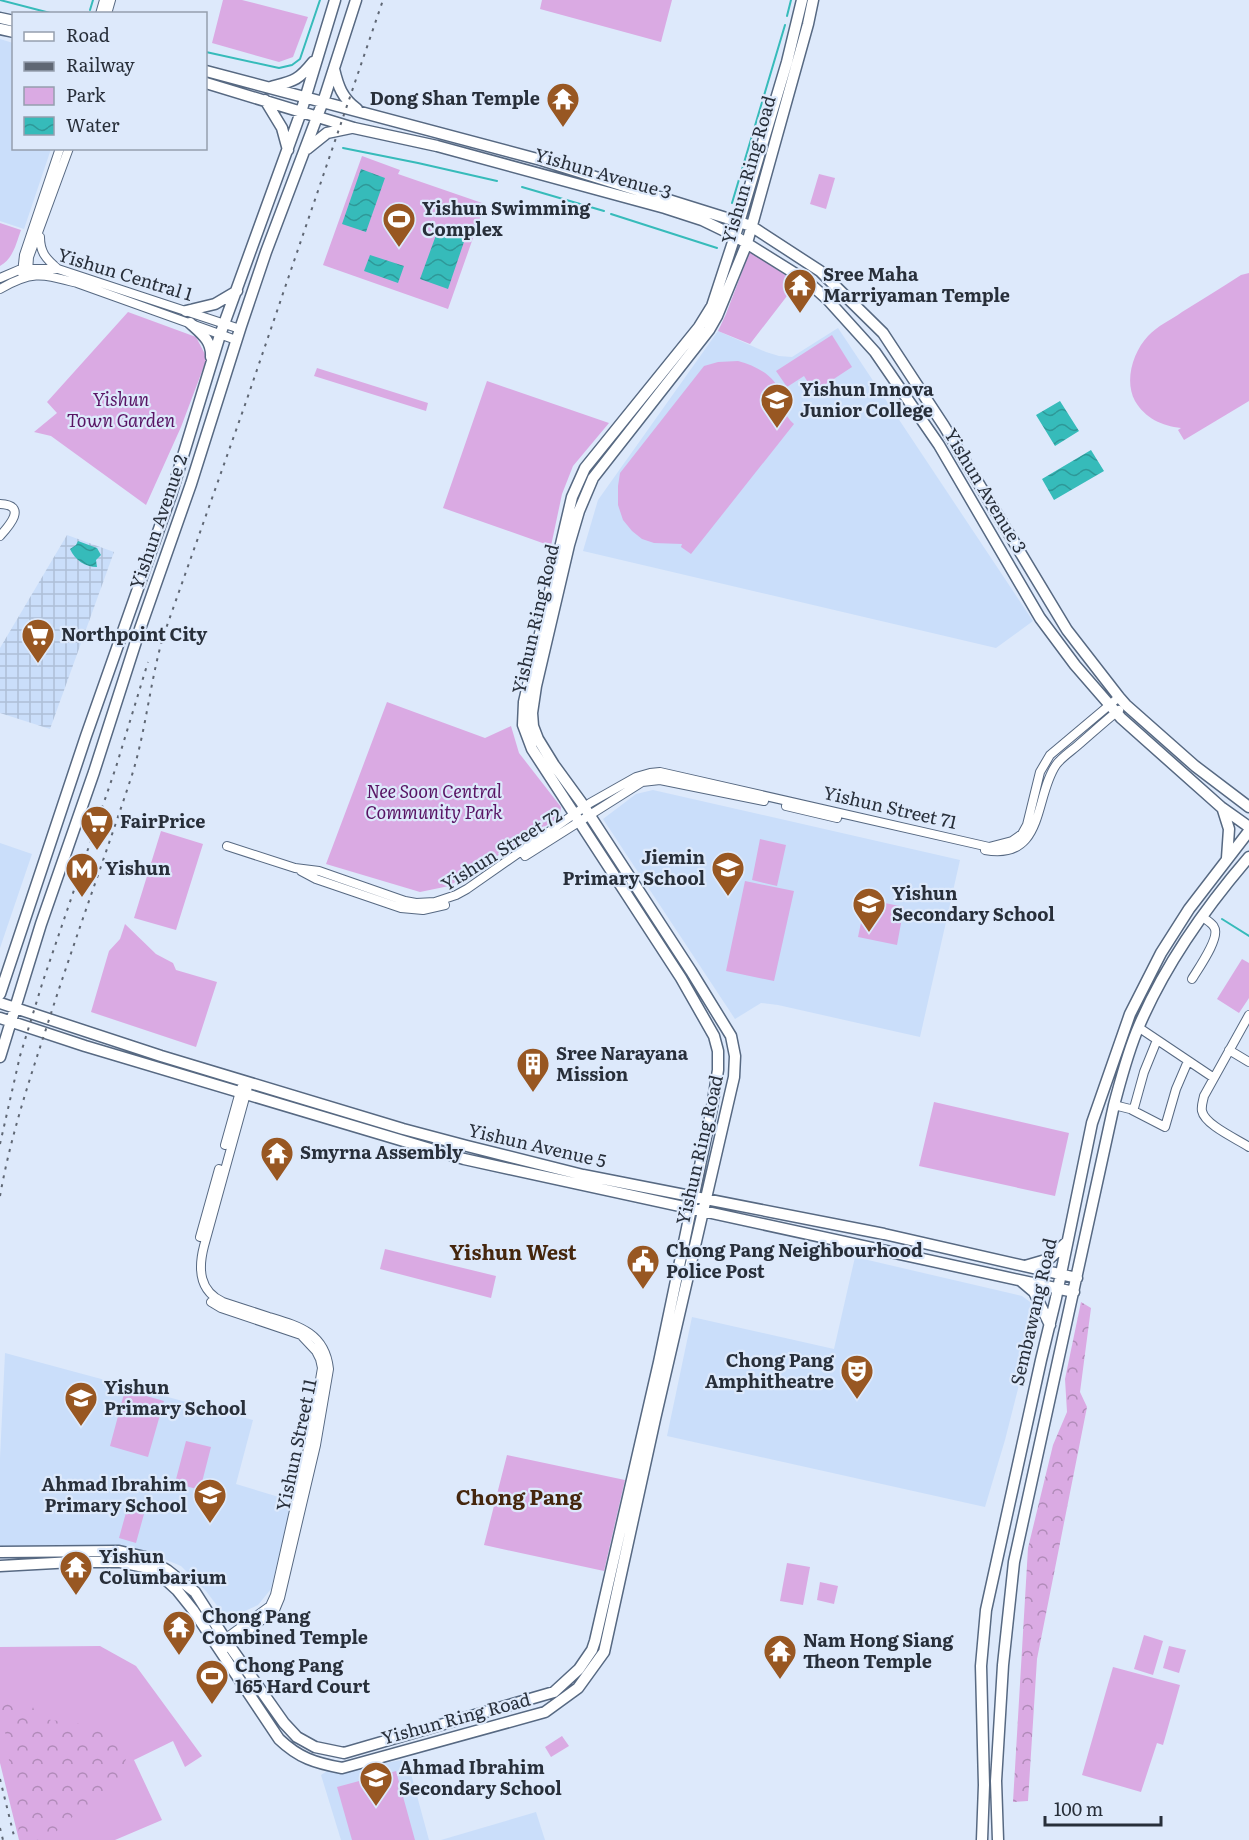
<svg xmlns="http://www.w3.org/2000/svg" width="1249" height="1840" font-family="Literata,serif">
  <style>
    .built { fill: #cadefa }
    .industrial { fill: url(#industrial-grid) }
    .green { fill: #daaae3 }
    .forest { fill: url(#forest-crowns) }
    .water { fill: url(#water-waves) }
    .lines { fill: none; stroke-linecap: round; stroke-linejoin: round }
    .stream { stroke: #36bbba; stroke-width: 2 }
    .minor-casing { stroke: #576982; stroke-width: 10 }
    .major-casing { stroke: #576982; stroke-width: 13 }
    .minor { stroke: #fff; stroke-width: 8 }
    .major { stroke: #fff; stroke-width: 10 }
    .rail { stroke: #5f6774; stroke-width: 2; stroke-dasharray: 3 6; stroke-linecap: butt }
    .labels { text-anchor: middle; stroke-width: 4.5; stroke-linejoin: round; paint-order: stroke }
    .poi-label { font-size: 18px; font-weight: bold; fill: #282f3a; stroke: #dde9fb; text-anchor: start }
    .street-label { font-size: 18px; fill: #282f3a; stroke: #dde9fb }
    .park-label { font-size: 18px; font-style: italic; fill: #581464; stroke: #dde9fb }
    .neighbourhood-label { font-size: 20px; font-weight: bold; fill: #45260d; stroke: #dde9fb }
    .quarter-label { font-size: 21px; font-weight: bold; fill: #45260d; stroke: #dde9fb }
  </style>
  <defs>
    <pattern id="industrial-grid" width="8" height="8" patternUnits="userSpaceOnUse" patternTransform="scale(1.5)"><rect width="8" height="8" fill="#cadefa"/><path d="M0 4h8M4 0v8" fill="none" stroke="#aebfd7"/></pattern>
    <pattern id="forest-crowns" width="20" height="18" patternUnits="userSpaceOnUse" patternTransform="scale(1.5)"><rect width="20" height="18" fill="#daaae3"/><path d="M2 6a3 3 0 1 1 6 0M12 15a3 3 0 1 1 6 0" fill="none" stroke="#b18bb9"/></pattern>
    <pattern id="water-waves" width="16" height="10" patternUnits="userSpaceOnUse" patternTransform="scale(1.5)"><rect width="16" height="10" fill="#36bbba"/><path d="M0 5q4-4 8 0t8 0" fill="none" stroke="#2e9898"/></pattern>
  </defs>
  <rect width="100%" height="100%" fill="#dde9fb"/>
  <path class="built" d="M0 39 13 43 14 148 51 149 24 229 0 221Z
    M838 328 1033 621 996 648 583 551 598 500 718 331 766 352 779 356 792 357Z
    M653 790 960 860 920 1037 778 1005 761 1003 735 1019 603 819 636 794Z
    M0 843 32 854 0 948Z
    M855 1257 1022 1296 1033 1304 1036 1318 1005 1440 985 1507 667 1436 692 1317 834 1349Z
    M5 1353 253 1420 236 1484 292 1501 271 1589 258 1605 227 1619 206 1591 181 1566 152 1554 127 1547 0 1546V1458Z
    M407 1759 429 1840H341L321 1775 330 1769 348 1770Z
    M536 1812 545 1840H441Z"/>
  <path class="industrial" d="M67 535 114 552 50 729 0 713V648Z"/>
  <path class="green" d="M223 0H242L308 17 293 57 279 62 212 43Z
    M542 0H672L661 42 540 9Z
    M362 156 400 170 398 174 485 204 448 309 323 265Z
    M819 174 835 178 826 209 810 204Z
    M0 223 21 230C16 244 13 259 0 266Z
    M750 251 797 283 750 344 718 331 726 314Z
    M1249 273V401L1184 440 1178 430 1181 428C1162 426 1145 418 1135 401 1124 381 1133 352 1148 336 1157 326 1171 320 1182 312 1202 300 1222 287 1241 275Z
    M128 312 196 337 207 358 181 427 146 505 51 436 34 432 57 413 47 402Z
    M832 335 852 367 814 392 804 376 787 387 776 371Z
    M738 361C756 366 775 375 781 394 786 408 782 413 794 424L691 554 681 547 682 544 654 543 642 539 632 531 623 520 618 505V486L620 473 704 366 718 362Z
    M317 368 428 403 426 411 314 376Z
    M487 381 609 423 573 466 562 494 551 546 443 508Z
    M387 702 485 738 511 726 519 753 561 807 560 817 449 886 420 892 326 864Z
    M161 831 203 844 176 930 134 918Z
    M760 839 786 845 777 886 752 880Z
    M745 881 794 891 774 981 726 971Z
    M866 899 904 907 897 945 858 937Z
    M125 924 156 954 173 963 176 970 217 982 196 1047 91 1012 109 951 120 939Z
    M1242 959 1249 963V998L1239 1013 1217 999Z
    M934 1102 1069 1133 1055 1196 919 1166Z
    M385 1249 496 1276 491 1298 380 1269Z
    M125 1390 164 1401 148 1457 110 1446Z
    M186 1441 211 1447 200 1490 175 1483Z
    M507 1455 625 1480 604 1571 484 1545Z
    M127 1509 144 1514 136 1543 119 1538Z
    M787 1563 810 1567 803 1605 780 1601Z
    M820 1582 838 1586 834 1604 817 1600Z
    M1144 1635 1163 1641 1153 1675 1134 1669Z
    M100 1646 136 1666 202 1756 185 1767 173 1741 134 1760 162 1820 115 1840H19L0 1763V1647Z
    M1169 1646 1186 1650 1179 1673 1163 1668Z
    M1113 1667 1180 1685 1163 1745 1157 1743 1141 1792 1082 1775Z
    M562 1736 569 1746 551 1757 545 1747Z
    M396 1771 415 1840H352L337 1787Z"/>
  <path class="forest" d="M1081 1302 1091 1308 1080 1392 1087 1407 1037 1659 1028 1801 1013 1802 1028 1548 1053 1445 1067 1412 1065 1379Z
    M0 1695 30 1699 37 1718 95 1726 132 1742 115 1790 79 1811 49 1838 44 1840H20Z"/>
  <path class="water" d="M361 169 385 178 366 232 342 224Z
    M439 227 466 236 448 289 420 279Z
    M370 255 404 266 398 283 364 271Z
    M1060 401 1079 431 1055 446 1036 415Z
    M1091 450 1104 471 1054 500 1042 479Z
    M78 541 97 548 101 555 96 560 97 567C85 567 75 560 70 549L76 545Z"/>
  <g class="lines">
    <path class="stream" d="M0 0 54 14
      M90 10 93 0
      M787 16 791 0
      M206 52 279 68 292 65 300 59 320 0
      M343 148 418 163 497 181
      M522 187 604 211
      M732 203 785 25
      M611 214 717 248
      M1222 919 1249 936"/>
    <defs>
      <path id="minor" d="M100 14 104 0
        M107 14 111 0
        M40 237C40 252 46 259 57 268
        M28 272 29 257 69 148
        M22 273 24 255 60 148
        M0 278 21 269H58L240 329
        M0 289C33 270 42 274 77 283L236 340
        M0 504C28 505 9 526 0 536
        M786 806 837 818
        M227 846 295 868 319 871 405 901 416 903 435 902 456 895 467 889 590 803 636 777 650 773 660 772 989 847 1012 841 1022 834 1027 825 1040 772 1050 755 1119 697
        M985 850C1045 861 1034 797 1056 765 1061 758 1070 752 1077 746 1091 734 1105 721 1119 710
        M525 856 642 782 660 780 764 801
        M301 871 316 879 401 908 423 910 445 905
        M1192 979C1198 969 1221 937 1214 927 1212 923 1206 920 1203 917
        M1249 1015 1204 1096C1203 1101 1201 1106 1202 1111 1205 1125 1237 1139 1249 1147
        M1138 1027 1214 1078
        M1229 1050 1249 1062
        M1114 1105 1130 1109 1134 1108 1144 1072 1157 1040
        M1132 1110 1165 1127 1176 1089 1188 1061
        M225 1145 241 1088
        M200 1237 219 1169
        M211 1302 221 1308 301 1335 316 1351 320 1359 322 1368 309 1444 275 1595 270 1606 222 1641
        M226 1648 275 1610 280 1598 316 1445 329 1369C325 1333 299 1326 269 1317 254 1312 238 1307 223 1302 199 1291 198 1269 204 1246L249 1083"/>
      <path id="major" d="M0 18 14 21
        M0 29 14 32
        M334 69C338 86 342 98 357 109
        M206 71 541 160 739 222 751 226 820 271 883 333 944 426 1067 630 1119 697 1126 705 1195 766 1249 807
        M206 83 354 128 437 146 665 208 702 220 735 236 807 281 828 300 875 352 939 445 1040 618 1075 665 1121 718 1221 807 1249 827
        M271 87C293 81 298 81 313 62
        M265 100 282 128 288 150
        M307 149 327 133 351 128
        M186 311 215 304 237 291
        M190 323C202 334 212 341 211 357
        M1223 810 1229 829 1227 858
        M0 994 86 736 171 495 220 335 301 112 335 0
        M0 1003 161 1056 403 1129 467 1146 583 1175 884 1234 1077 1278
        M0 1018 85 1046 464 1159 1074 1292
        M0 1057 41 924 94 772 140 629 191 484 241 326 266 252 325 96 356 0
        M1025 1266 1049 1259 1067 1242
        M1021 1281 1034 1292 1050 1325
        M0 1552 119 1551 145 1557 167 1570 195 1592 229 1645 284 1723 297 1737 315 1747 344 1753 554 1692 579 1669 592 1650 595 1641 659 1362 711 1113 718 1070V1051L714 1036 681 978 532 749 523 725 524 702 572 497 585 468 699 327 712 306 735 236 787 62 802 0
        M0 1566 73 1562H120L144 1567 165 1579 177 1590 193 1610 279 1739C299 1758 315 1763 342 1768L545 1712 578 1688 604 1652 655 1419 734 1077 735 1056 731 1036 691 971 581 802 554 765 538 739 533 726 532 713 536 686 569 545 579 511 593 478 709 330 717 316 747 243 808 24 813 0
        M982 1840 984 1785 981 1666 986 1610 1041 1360 1056 1298 1092 1123 1130 1014 1161 953 1189 909 1249 831
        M998 1840 996 1781 1003 1665 1014 1562 1114 1105C1121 1079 1128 1051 1139 1026 1165 965 1206 907 1249 857"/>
    </defs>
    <use href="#minor" class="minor-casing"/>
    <use href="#major" class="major-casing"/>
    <use href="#minor" class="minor"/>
    <use href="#major" class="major"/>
    <path class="rail" d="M0 1144 20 1056 43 981 116 767 148 662
      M0 1196C10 1139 28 1084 46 1029 73 944 104 860 132 775 146 730 150 682 163 637L246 402 383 0
      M0 1779 15 1840
      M0 1828 3 1840"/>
  </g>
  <defs>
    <symbol id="temple-pin" viewBox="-11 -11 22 30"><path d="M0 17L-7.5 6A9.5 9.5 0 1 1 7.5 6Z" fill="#985722" stroke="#dde9fb"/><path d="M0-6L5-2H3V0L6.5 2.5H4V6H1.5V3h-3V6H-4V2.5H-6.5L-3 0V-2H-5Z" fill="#fff"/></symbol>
    <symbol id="stadium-pin" viewBox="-11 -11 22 30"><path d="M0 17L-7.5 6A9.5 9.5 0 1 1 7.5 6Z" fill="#985722" stroke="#dde9fb"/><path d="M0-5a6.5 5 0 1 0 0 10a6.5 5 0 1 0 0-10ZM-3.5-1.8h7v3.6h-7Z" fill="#fff"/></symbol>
    <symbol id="university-pin" viewBox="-11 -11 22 30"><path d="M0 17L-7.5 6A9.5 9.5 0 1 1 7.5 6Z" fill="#985722" stroke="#dde9fb"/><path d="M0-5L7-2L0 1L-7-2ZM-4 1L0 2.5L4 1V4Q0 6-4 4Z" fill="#fff"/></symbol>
    <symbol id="supermarket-pin" viewBox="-11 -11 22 30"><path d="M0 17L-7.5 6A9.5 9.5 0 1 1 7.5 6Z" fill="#985722" stroke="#dde9fb"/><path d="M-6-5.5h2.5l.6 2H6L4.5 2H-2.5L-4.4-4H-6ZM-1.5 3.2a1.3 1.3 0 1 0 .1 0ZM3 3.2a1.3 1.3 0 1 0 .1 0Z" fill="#fff"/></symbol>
    <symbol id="school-pin" viewBox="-11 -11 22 30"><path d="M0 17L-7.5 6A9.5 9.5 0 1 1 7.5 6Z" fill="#985722" stroke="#dde9fb"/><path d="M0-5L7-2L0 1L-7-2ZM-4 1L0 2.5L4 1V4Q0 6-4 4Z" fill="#fff"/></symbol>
    <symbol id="metro-pin" viewBox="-11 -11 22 30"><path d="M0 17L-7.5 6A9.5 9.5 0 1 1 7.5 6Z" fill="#985722" stroke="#dde9fb"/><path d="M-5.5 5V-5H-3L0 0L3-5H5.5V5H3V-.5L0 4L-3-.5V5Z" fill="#fff"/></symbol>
    <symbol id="building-pin" viewBox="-11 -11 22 30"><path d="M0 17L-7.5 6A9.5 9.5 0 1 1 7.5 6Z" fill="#985722" stroke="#dde9fb"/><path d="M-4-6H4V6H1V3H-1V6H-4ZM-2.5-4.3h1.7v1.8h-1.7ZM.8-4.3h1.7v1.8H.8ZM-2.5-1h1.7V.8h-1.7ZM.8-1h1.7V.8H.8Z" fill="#fff"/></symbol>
    <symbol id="civic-pin" viewBox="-11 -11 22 30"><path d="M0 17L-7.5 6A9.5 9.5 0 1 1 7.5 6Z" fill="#985722" stroke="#dde9fb"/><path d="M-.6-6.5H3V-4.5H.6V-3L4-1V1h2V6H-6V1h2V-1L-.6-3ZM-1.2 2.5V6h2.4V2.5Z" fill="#fff"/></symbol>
    <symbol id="theatre-pin" viewBox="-11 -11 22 30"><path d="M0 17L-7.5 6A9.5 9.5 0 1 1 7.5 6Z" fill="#985722" stroke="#dde9fb"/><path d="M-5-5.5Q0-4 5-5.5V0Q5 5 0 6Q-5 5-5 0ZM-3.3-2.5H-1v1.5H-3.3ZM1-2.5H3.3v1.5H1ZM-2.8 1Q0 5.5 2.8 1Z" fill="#fff"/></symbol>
  </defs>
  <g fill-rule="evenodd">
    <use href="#temple-pin" x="544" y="80" width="38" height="52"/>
    <use href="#stadium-pin" x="380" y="200" width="38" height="52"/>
    <use href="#temple-pin" x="781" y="266" width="38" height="52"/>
    <use href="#university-pin" x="758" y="381" width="38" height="52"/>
    <use href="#supermarket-pin" x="19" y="616" width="38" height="52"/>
    <use href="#supermarket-pin" x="78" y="803" width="38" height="52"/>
    <use href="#school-pin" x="709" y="849" width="38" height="52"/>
    <use href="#metro-pin" x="63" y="850" width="38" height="52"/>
    <use href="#school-pin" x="850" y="885" width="38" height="52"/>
    <use href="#building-pin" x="514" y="1045" width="38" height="52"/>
    <use href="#temple-pin" x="258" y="1134" width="38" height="52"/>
    <use href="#civic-pin" x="624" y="1242" width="38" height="52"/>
    <use href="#theatre-pin" x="838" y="1352" width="38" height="52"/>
    <use href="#school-pin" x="62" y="1379" width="38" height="52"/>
    <use href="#school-pin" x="191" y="1476" width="38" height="52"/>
    <use href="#temple-pin" x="57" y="1548" width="38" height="52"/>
    <use href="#temple-pin" x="160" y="1608" width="38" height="52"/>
    <use href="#temple-pin" x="761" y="1632" width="38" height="52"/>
    <use href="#stadium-pin" x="193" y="1657" width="38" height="52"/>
    <use href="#school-pin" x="357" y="1759" width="38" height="52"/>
  </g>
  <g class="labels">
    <g class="poi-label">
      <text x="540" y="105" text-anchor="end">Dong Shan Temple</text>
      <text x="422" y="215">Yishun Swimming<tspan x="422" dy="21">Complex</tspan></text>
      <text x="823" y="281">Sree Maha<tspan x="823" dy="21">Marriyaman Temple</tspan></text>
      <text x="800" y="396">Yishun Innova<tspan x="800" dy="21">Junior College</tspan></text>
      <text x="61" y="641">Northpoint City</text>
      <text x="120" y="828">FairPrice</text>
      <text x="705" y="864" text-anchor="end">Jiemin<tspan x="705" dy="21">Primary School</tspan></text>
      <text x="105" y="875">Yishun</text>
      <text x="892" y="900">Yishun<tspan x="892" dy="21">Secondary School</tspan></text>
      <text x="556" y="1060">Sree Narayana<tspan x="556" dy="21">Mission</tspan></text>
      <text x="300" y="1159">Smyrna Assembly</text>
      <text x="666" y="1257">Chong Pang Neighbourhood<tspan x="666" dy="21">Police Post</tspan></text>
      <text x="834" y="1367" text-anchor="end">Chong Pang<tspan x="834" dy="21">Amphitheatre</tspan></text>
      <text x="104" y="1394">Yishun<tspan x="104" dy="21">Primary School</tspan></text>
      <text x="187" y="1491" text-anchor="end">Ahmad Ibrahim<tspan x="187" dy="21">Primary School</tspan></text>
      <text x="99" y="1563">Yishun<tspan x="99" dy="21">Columbarium</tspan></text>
      <text x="202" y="1623">Chong Pang<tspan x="202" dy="21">Combined Temple</tspan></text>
      <text x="803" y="1647">Nam Hong Siang<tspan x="803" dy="21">Theon Temple</tspan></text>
      <text x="235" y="1672">Chong Pang<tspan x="235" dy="21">165 Hard Court</tspan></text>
      <text x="399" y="1774">Ahmad Ibrahim<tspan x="399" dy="21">Secondary School</tspan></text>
    </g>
    <g class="street-label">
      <text transform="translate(749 170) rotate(-74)" y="6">Yishun Ring Road</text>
      <text transform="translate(603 174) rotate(16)" y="6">Yishun Avenue 3</text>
      <text transform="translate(125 275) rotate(17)" y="6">Yishun Central 1</text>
      <text transform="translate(985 491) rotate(59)" y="6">Yishun Avenue 3</text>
      <text transform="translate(159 522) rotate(-71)" y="6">Yishun Avenue 2</text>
      <text transform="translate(536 619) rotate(-77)" y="6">Yishun Ring Road</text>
      <text transform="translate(890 808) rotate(13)" y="6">Yishun Street 71</text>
      <text transform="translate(502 850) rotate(-32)" y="6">Yishun Street 72</text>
      <text transform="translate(537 1146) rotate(13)" y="6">Yishun Avenue 5</text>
      <text transform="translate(700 1150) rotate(-77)" y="6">Yishun Ring Road</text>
      <text transform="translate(1034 1312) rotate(-77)" y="6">Sembawang Road</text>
      <text transform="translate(297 1445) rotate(-78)" y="6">Yishun Street 11</text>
      <text transform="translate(456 1719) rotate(-15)" y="6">Yishun Ring Road</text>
    </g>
    <g class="park-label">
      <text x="121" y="406">Yishun<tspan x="121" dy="21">Town Garden</tspan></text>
      <text x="434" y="798">Nee Soon Central<tspan x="434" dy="21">Community Park</tspan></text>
    </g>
    <g class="neighbourhood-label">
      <text x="513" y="1260">Yishun West</text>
    </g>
    <g class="quarter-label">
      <text x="519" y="1505">Chong Pang</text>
    </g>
  </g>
  <rect x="12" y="12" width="195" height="138" fill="#dde9fb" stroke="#959fae" stroke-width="1.5"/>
  <rect x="24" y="32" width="30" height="9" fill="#ffffff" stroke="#959fae" stroke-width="1.5"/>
  <text x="66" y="42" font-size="18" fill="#282f3a">Road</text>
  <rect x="24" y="62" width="30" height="9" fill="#5f6774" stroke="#959fae" stroke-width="1.5"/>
  <text x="66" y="72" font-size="18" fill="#282f3a">Railway</text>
  <rect x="24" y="87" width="30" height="18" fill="#daaae3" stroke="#959fae" stroke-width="1.5"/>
  <text x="66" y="102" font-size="18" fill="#282f3a">Park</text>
  <rect x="24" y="117" width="30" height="18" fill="url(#water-waves)" stroke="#959fae" stroke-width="1.5"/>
  <text x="66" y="132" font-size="18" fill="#282f3a">Water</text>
  <path d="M1045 1816v9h116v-9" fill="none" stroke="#282f3a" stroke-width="3"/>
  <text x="1054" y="1816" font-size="18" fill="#282f3a" stroke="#dde9fb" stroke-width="4.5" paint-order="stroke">100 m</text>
</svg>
